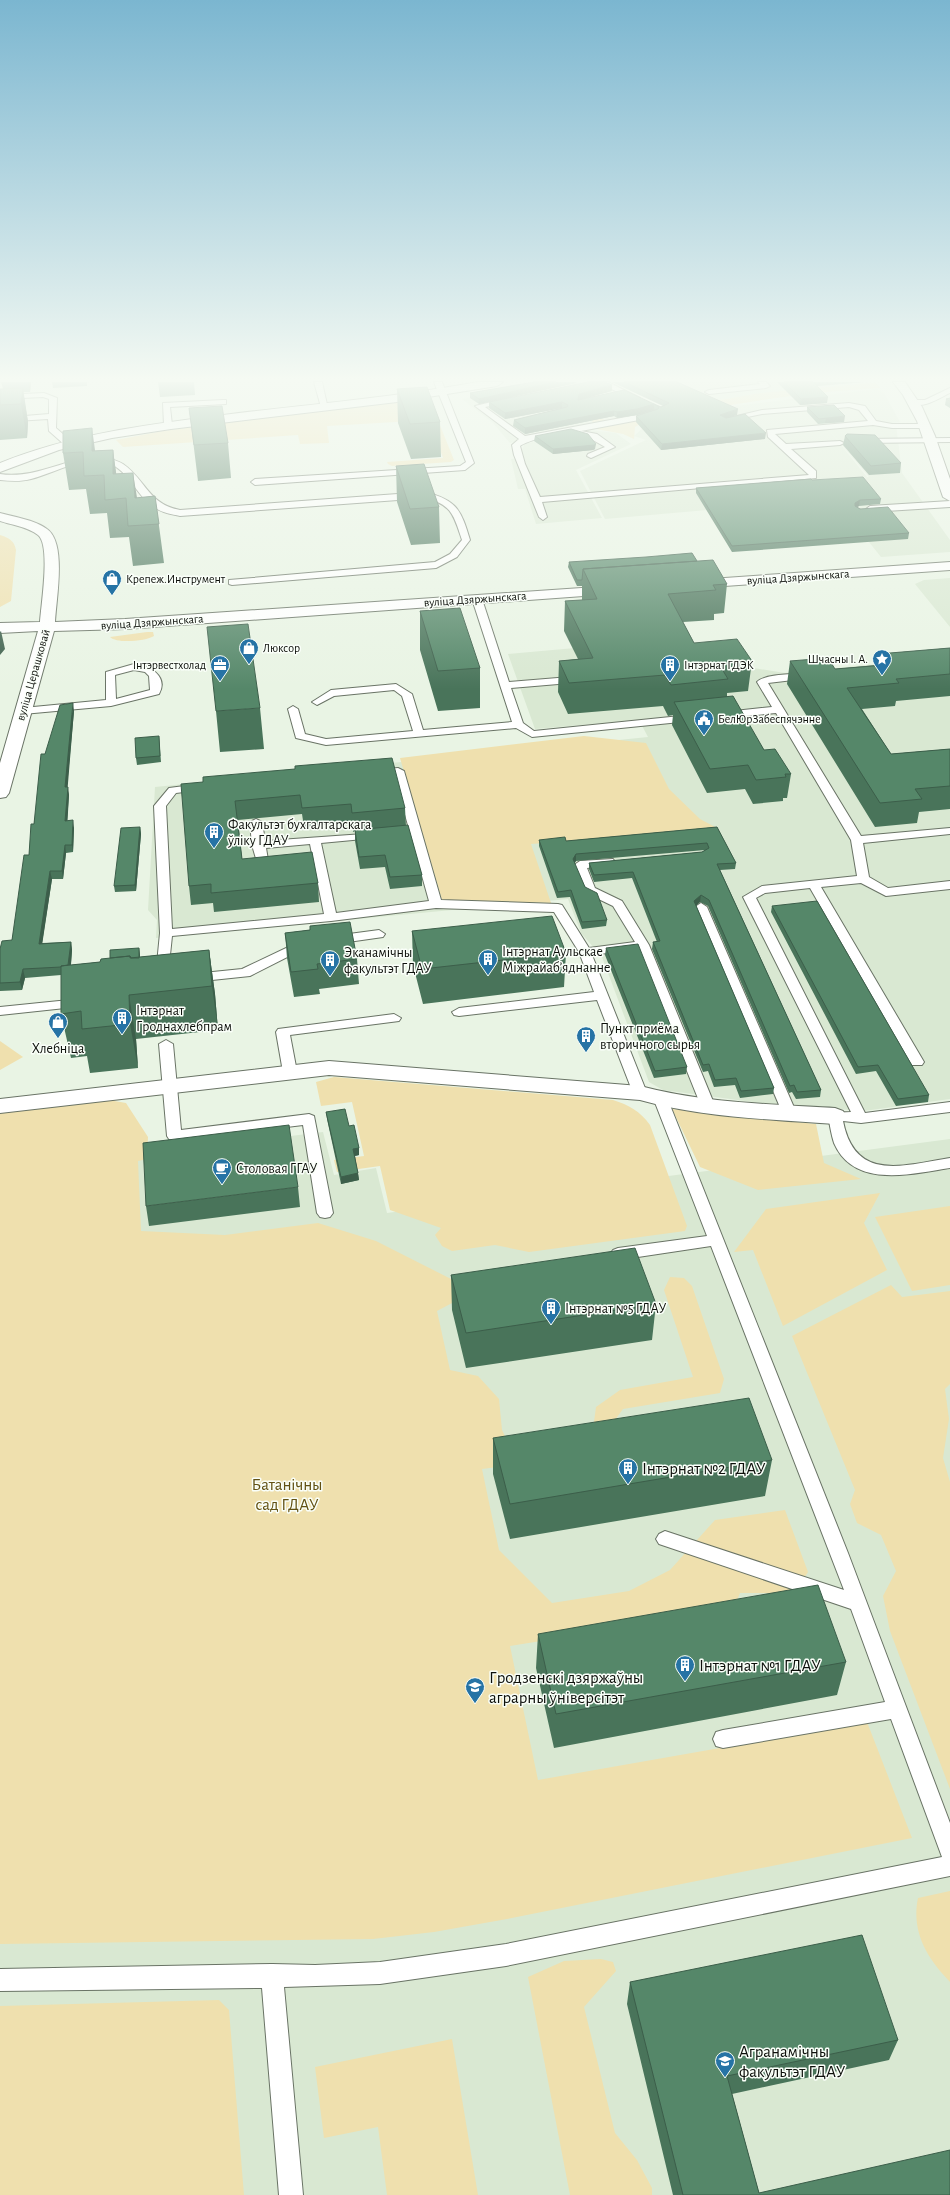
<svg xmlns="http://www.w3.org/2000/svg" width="950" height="2195" font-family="'Alegreya Sans',sans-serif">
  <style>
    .built { fill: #d9e8d2 }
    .green { fill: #efe0ae }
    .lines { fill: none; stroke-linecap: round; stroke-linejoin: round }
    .lane-casing { stroke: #697365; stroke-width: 2 }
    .street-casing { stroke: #697365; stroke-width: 2 }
    .secondary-casing { stroke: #697365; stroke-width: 2 }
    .lane { fill: #fff; fill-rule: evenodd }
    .street { fill: #fff; fill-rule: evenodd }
    .secondary { fill: #fff; fill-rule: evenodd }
    .wall { fill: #49745a }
    .shaded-wall { fill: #3c5e4a }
    .building { fill: #558769; stroke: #3c5e4a }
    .labels { text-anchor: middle; stroke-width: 3; stroke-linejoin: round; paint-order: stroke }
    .far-street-label { font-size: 12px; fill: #0d100b; stroke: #fafff9 }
    .far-poi-label { font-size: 12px; fill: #0d100b; stroke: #fafff9; text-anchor: start }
    .poi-label { font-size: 14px; fill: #0d100b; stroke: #fafff9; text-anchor: start }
    .near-poi-label { font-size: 17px; fill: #0d100b; stroke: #fafff9; text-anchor: start }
    .near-park-label { font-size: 17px; fill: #625112; stroke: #fafff9 }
  </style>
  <rect width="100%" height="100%" fill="#e9f4e4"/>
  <path class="built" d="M552 382H578L586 387 549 396 585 418 642 405 658 412 510 443 493 423 462 399Z
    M668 382H863L708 401Z
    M877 389 884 393 900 422 857 427 896 424 902 473 950 540V552L881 557 820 481 869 477 828 429 867 477 818 481 832 499 605 519 580 471 646 440 634 436 647 424 718 408Z
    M588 430 616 433 631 444 576 470 602 518 536 524 525 489H518L511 459 523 458 521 453 524 444Z
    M950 578V627L915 584 924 580Z
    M642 642 672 655 785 673 950 657V1099L864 1111 760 1103 663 1090 649 1082 602 957 581 933 568 899 156 938 157 920 148 910 155 787 648 737 639 720 535 729 508 654Z
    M323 1132 334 1175 376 1168 387 1213 950 1139V2195H0V1172Z"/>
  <path class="green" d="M869 383H876L880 388C800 392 722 405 644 422L635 427 634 439 623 434 596 429 591 419 598 418 605 420 608 426 708 402 761 393Z
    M415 399 431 403 454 460 451 462 392 466 388 464 387 462 443 458 430 420 327 426 329 443 300 444 298 435 123 447 116 440 163 431Z
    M0 535C9 538 14 540 16 550L11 601 0 607Z
    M147 632H153L154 636C146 641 117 644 110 637Z
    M584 736 646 743 669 789 700 819 717 828 574 844 569 841 531 844 551 903 442 900 400 758Z
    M0 1041 23 1057 0 1070Z
    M334 1077 613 1100C629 1105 640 1111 650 1125L687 1226 685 1231 529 1252 495 1245 452 1251 442 1246 435 1235 441 1228 390 1210 380 1166 337 1172 334 1160 364 1156 352 1102 321 1106 316 1082Z
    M103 1099 126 1103 148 1137 147 1159 138 1161 141 1231 225 1235 318 1223 376 1241 457 1282 454 1302 437 1311 450 1370 478 1376 499 1399 502 1430 513 1452 577 1439 594 1422 596 1407 620 1390 693 1377 664 1290 670 1277 684 1278 692 1286 724 1379 720 1393 623 1409 609 1428 505 1466 482 1469 499 1550 552 1603 629 1591 670 1570 715 1520 785 1510 808 1572 794 1593H740L733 1610 510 1646 538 1780 867 1722 912 1838 507 1919 434 1932 373 1939 0 1944V1112Z
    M672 1109 816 1124 824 1163 861 1179 758 1190 700 1167Z
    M880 1193 864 1223 887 1270 783 1326 753 1250 734 1252 766 1209Z
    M950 1206V1285L912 1291 875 1217Z
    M891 1285 902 1297 950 1291V1384L945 1389 949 1419 943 1458 950 1482V1789L890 1631 883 1596 896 1571 881 1535 857 1523 850 1504 855 1490 792 1336Z
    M950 1891V1982C927 1958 911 1932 918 1898Z
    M601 1959 613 1962 616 1971 584 2007 615 2133 637 2160 652 2188V2195H570L528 1977 564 1961Z
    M219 2000 229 2010 244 2195H0V2006Z
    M452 2039 478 2195H387L378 2127 324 2138 315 2067Z"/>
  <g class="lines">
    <defs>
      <path id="lane" d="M314 382H322L328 409 321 407Z
        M434 382H442L474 463 465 470 255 485 251 482 255 479 460 466 466 462Z
        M598 382H608L640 398 633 400Z
        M758 382H766L770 386 766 388 709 394 705 392 709 390 760 384Z
        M950 388V393C939 398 921 411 909 402L913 400H925Z
        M44 393 57 398 56 428 72 442V446H66L49 431 48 419 0 422V418L49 414V399L43 397 0 399V395Z
        M508 398H511V402L485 407 525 436 653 412 657 414 639 420 581 431 597 434 615 447 591 458 587 456 588 454 605 447C594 440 584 435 571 433 561 432 528 440 520 446L525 464 540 497 809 475 768 437 767 430 868 421 859 410 849 407 762 414 728 421 724 419 762 410 849 403 865 406 876 421 892 424H925L929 426 925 428H892L873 425 775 434 786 444 840 441 844 443 840 445 791 449 816 471V478L542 502 547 517 543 520 539 517 514 455 512 445 519 439 475 406Z
        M223 400H226V404L170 407 172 425 168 427 164 425 163 403Z
        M950 438V442L862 443 858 441 862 439Z
        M96 456C106 458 115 459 123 464 146 480 148 504 180 510L425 492C457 500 461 510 470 540L457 557 436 568 232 585 229 584V580L435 562 450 554 462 540C454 516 452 504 425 498L180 516C171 514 162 513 154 507 136 496 129 470 108 463 82 455 55 473 31 479 20 482 10 481 0 480V474C34 479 63 460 96 456Z
        M950 501V507L870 512 866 509 870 506Z
        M477 596 482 599 509 682 570 677 575 680 570 683 511 688 523 723 534 731 690 715 695 718 690 721 532 737 516 728 326 745 296 738 288 709 293 706 298 709 305 734 326 739 413 731 402 696 394 690 334 696 317 705 312 702 331 690 396 684 412 694 423 730 512 722 472 599Z
        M134 664C149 665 169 676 159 694L111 706 23 714 18 711 23 708 106 700V672ZM134 670 145 672 149 676 150 690 116 699 115 675Z
        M806 673 810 674V678L768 683 861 836 950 828V834L863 843 869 877 888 888 950 881V889L886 896 861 883 821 887 924 1062 922 1065H912L810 888 765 893 756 898 865 1113 950 1102V1112L861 1123 843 1121C855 1183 904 1165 950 1158V1168C911 1174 854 1189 834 1143 831 1134 830 1125 828 1116L830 1113 851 1112 743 897 762 886 857 876 851 840 776 713 725 718 720 715 725 712 772 707 757 682C764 674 795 674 806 673Z
        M398 768 404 771 441 900 558 904 562 905 589 948 635 942 613 906 586 893 574 865 580 861 613 859 615 862 613 865 587 868 595 888 622 901 649 945 715 1106 713 1109H703L701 1106 638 949 592 955 647 1093 645 1096H635L633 1093 597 1000 459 1016 454 1015 452 1012 459 1008 594 992 579 952 554 912 436 908 331 921 172 936 168 974 167 977H157L156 974 160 933 154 806 169 788 200 784 206 787 200 790 176 793 166 806 172 929 324 914 310 844 266 848 269 866 267 869H259L252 845 250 822 256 819 262 822 265 841 378 833 380 835 378 837 374 838 321 843 336 913 429 901 394 775 377 776 371 773 377 770Z
        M701 903 707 907 796 1112 794 1115H784L782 1112 695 907Z
        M379 930 385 934 383 937 334 944 328 940 334 936Z
        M303 940 307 941 309 944 307 947 250 976 193 982 187 978 193 974 242 969Z
        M79 999 84 1000 86 1003 84 1006 0 1015V1007Z
        M394 1014 401 1018 399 1021 290 1035 297 1072 295 1075H285L283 1072 276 1032 278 1029Z
        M166 1040 173 1044 181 1130 309 1114 314 1116 333 1213 330 1217 325 1218 320 1217 317 1213 303 1125 174 1141 169 1139 167 1136 159 1044Z
        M661 1095 666 1097 668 1100 848 1553 950 1823V1876L506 1966 380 1984 284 1987 303 2195H279L262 1988 0 1991V1969L272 1964 315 1965 380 1962 506 1944 942 1857 891 1719 723 1748 716 1746 713 1739 716 1732 723 1730 885 1702 851 1609 659 1544 656 1539 659 1534 665 1531 844 1590 711 1246 618 1260 613 1258 610 1254 613 1250 618 1248 707 1236 654 1100 656 1097Z"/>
      <path id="street" d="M478 382H503L497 386 397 402 171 429 112 438 59 450 0 472V463C74 433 152 424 231 414 313 404 396 397 478 382Z
        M893 382H905L922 407 935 436 950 479V501L943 497 917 421 903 395Z
        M329 1061 640 1086C704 1103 769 1104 835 1108L843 1111 846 1116 843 1121 835 1124C769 1119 704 1118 640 1100L329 1075 0 1113V1099Z"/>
      <path id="secondary" d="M0 513C15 517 35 520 47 529 67 543 56 599 55 622L125 619 611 586 616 587 618 590 616 593 611 594 125 629 54 631 9 793 6 797 0 798V763L38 631 0 633V623L40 622C41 605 51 545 38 535 28 527 12 525 0 521Z
        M950 562V570L696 588 691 587 689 584 691 581 696 580Z"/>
    </defs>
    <use href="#lane" class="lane-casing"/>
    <use href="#street" class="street-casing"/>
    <use href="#secondary" class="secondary-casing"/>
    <use href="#lane" class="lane"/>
    <use href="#street" class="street"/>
    <use href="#secondary" class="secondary"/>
  </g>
  <path class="wall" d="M1 382H31L30 392H23L28 422 27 438 0 440V389H3Z
    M52 382H87V386L53 388Z
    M158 382H194L195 395 160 397Z
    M534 382H576V383L479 404 470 398V393Z
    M612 382H677L737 415 731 416 765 439 661 450 636 422V416L654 410V404L661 407 663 406Z
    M777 382H864L817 386 827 403 800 405Z
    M397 389 440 422 441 457 411 459 398 423Z
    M612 391 579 400 654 404V410L637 415 617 418 614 416 525 434 513 426 514 420 562 408 505 419 489 408V402Z
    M950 398V408L945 405 946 399Z
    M807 407 844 422 818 424 807 412Z
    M189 408 228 443 231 478 198 481Z
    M535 436 595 449 593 450 553 454 534 441Z
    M845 436 901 463 900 473 869 475 843 445Z
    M113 450 116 474 137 498 155 496 164 563 133 566 129 537 110 538 107 513 90 514 86 489 69 490 63 453Z
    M396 466 439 507 440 543 411 545 397 502Z
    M812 480 881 499 880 504 859 506 857 507 909 533 908 539 732 552 696 493V488Z
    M697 561 727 584 724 613 714 614V620L683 622 694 643 752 661 748 691 727 693V697L764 750 791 774 787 798H783V801L753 804 745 789 707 793 672 725 673 715 668 716 663 706 568 714 558 692 559 661 578 659 564 631 565 601 582 600V586H577L568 567 569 562Z
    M420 611 480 668V708L438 711 420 650Z
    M950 648V696L896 701 895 706 862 709 891 754 950 749V809L919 812 917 823 875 827 787 684 790 661 835 669 876 665 878 654Z
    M260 708 264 749 220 752 216 711Z
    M74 711 67 787 69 795 67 821 74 828 73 852 66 853 63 879H52L42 943 71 942 72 950 71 965 100 962 139 948 140 957 209 950 215 994 218 1030 136 1039 138 1068 90 1073 87 1056 71 1058 61 1014V975L25 978 22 990 0 991V949L12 940 29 855 45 754Z
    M159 736 161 762 137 765 136 758Z
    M203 782 405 808 406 826 422 875V886L390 889 385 867 360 869 355 841V831L353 832 352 822 304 827 302 814 238 820 242 859 318 883 319 902 214 912 213 903 191 905 189 886Z
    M140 827 141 834 136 891 115 892 114 886Z
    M717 827 736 863 735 869 720 870 821 1090 820 1097 796 1099 792 1092 789 1093 708 906 700 902 696 905 774 1088 773 1094 740 1098 735 1085 714 1087 708 1071 703 1072 652 949 653 942H657L632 878 594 882 589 869V863L702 852 705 850 576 861 574 863 585 887 607 920 606 926 582 929 570 897 557 898 539 846V840L566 841Z
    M772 906 929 1095 928 1102 896 1106 876 1071 856 1074 771 912Z
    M310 926 357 959 359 984 319 989 320 994 294 997 287 958 285 933 310 930Z
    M412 931 566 953 564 987 423 1004 413 965Z
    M606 948 687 1067 686 1074 654 1078 605 955Z
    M326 1112 349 1126 359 1148V1155L355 1156 359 1180 341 1184 327 1119Z
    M298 1187 300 1207 149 1226 146 1206Z
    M451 1275 656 1304 652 1340 466 1368 452 1310Z
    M493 1438 772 1460 765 1496 510 1539 493 1474Z
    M538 1634 846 1662 837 1695 554 1748 536 1668Z
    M630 1982 898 2040 889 2060 732 2094 759 2193 950 2195H673L627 2004Z"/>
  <path class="shaded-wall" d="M28 382H31L30 392Z
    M556 382H576V383L479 404V399Z
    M811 382H864L811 386Z
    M612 385V391L579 400V394Z
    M23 388 28 422 27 438 21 404Z
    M828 397 827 403 800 405 801 399Z
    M562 402V408L505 419V413Z
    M654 404V410L637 415 617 418V412Z
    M738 409 737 415 720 420V415Z
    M614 411V416L525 434V428Z
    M845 416 844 422 825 423 826 418Z
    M92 428 97 465 92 451Z
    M766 433 765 439 661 450 662 444Z
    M596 444 595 449 593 450 553 454V449Z
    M113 450 118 487 113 474Z
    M133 473 139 510 135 498Z
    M860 500 859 506 854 509 855 503Z
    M1 631 5 649 0 655V632Z
    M73 703 74 711 67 795 65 787Z
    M68 787 69 795 67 829 65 821Z
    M73 820 74 828 73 852 72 845Z
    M140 827 141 834 136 891 135 885Z
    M65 845 66 853 63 879 62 871Z
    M576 854V861L573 866V859Z
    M50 871 52 879 41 952 39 944Z
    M701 895 700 902 694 908V901Z
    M71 942 72 950 70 975 68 967Z
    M139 948 140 955 139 988 130 956Z
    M209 950 215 994 218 1030 212 986Z
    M23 969 25 978 22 990 20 982Z
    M129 995 136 1039 138 1068 130 1024Z
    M359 1148V1155L354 1156 353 1149Z
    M358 1173 359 1180 341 1184V1177Z"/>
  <path class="building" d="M534 382H556L479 399 470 393Z
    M588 382H605L612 385 579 394 578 400 624 390 654 404 637 409 617 412 614 411 525 428 514 420 567 407 568 405 562 402 505 413 489 402Z
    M624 382H677L738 409 720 415 726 418 745 414 766 433 662 444 636 416 658 409 659 407 654 404 661 407 669 403Z
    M784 382H813L828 397 801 399Z
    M427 387 440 422 410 424 397 389Z
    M23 388 21 404 0 405V389Z
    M950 398V401L946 399Z
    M834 405 845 416 819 419 807 407Z
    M222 406 228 443 194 445 189 408Z
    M92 428V451L113 450V474L133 473 135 498 155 496 159 524 128 526 126 498 105 500 104 475 84 476 83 452 63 453V431Z
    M571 429 588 434 596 444 594 445 553 449 535 436Z
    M847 434 875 435 901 463 871 466 845 436Z
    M424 464 439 507 410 509 396 466Z
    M863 477 881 499 860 500 855 503V506L860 509 888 507 909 533 732 546 696 488 811 479 812 480Z
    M692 553 697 561 583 569 582 580H577L569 562 646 557Z
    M713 560 727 584 713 585 716 590 668 594 694 643 737 639 752 661 719 664 728 679 671 685 665 675 569 683 559 661 593 658 565 601 597 599 583 569Z
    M460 608 480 668 438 671 420 611Z
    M248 624 260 708 216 711 207 627Z
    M950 648V674L896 679 899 683 847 688 891 754 950 749V786L915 789 922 799 880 803 790 661 828 658 835 669 885 665 878 654Z
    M733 696 764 750 775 749 791 774H785L786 777 756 780 748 765 710 769 674 702Z
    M73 703 65 787H68L65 821 73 820 72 845H65L62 871H50L39 944 71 942 68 965 61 966V967L23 969 20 982 0 983V949L2 941 12 940 24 855H29L31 824H34L41 754H45L60 705Z
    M159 736 160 756 136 758 135 738Z
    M392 758 405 808 352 813 351 804 302 808 300 795 235 801 242 859 312 852 318 883 211 893V884L189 886 181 784 203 782V777L295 769V766Z
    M408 825 422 875 390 877 385 855 359 857 355 830Z
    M140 827 135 885 114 886 121 828Z
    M717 827 736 863 717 864 821 1090 797 1092 794 1085 790 1086 709 900 701 895 694 901 774 1088 741 1091 736 1078 715 1080 709 1064 703 1065 653 942 660 941 633 872 594 875 589 863 702 852 709 848 707 843 576 854 573 859 585 887 597 893 607 920 582 922 571 890 558 892 539 840 565 837 566 841Z
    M817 901 929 1095 898 1099 878 1065 858 1067 772 906Z
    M552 916 566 953 422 969 412 931Z
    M350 922 357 959 317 964 318 969 291 972 285 933 310 930V926Z
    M638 944 687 1067 655 1071 606 948Z
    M139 948V958H131L130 956 110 958V950Z
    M209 950 212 986 129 995 130 1024 82 1029 81 1011 61 1014V966L100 962 101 959 130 956V958Z
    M345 1109 349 1126 354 1125 359 1148 353 1149 358 1173 341 1177 326 1112Z
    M289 1125 298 1187 146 1206 143 1143Z
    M635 1248 656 1304 466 1333 451 1275Z
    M749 1398 772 1460 510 1504 493 1438Z
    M818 1585 846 1662 556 1714 538 1634Z
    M862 1935 898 2040 727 2076 759 2193 950 2150V2195H683L630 1982Z"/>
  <linearGradient id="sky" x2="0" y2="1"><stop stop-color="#7bb6d0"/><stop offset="0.55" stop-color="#f5faf3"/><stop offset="1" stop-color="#f5faf3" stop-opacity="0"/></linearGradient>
  <rect width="950" height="689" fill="url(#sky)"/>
  <defs>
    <symbol id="shop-pin" viewBox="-11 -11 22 30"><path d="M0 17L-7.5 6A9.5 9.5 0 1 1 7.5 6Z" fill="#2673a5" stroke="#fafff9"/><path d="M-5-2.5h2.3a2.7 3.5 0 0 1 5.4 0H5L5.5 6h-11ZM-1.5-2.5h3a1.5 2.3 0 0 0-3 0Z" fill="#fff"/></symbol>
    <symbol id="sight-pin" viewBox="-11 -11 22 30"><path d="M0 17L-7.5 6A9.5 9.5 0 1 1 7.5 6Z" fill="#2673a5" stroke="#fafff9"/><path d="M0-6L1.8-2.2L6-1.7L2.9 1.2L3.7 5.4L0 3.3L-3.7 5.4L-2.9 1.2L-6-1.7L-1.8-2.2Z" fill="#fff"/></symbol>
    <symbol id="office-pin" viewBox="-11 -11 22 30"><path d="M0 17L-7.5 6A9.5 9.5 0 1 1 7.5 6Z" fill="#2673a5" stroke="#fafff9"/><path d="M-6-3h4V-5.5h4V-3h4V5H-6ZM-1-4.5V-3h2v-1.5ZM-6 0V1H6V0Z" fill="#fff"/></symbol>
    <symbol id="building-pin" viewBox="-11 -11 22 30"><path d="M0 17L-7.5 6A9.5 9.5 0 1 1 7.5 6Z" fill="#2673a5" stroke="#fafff9"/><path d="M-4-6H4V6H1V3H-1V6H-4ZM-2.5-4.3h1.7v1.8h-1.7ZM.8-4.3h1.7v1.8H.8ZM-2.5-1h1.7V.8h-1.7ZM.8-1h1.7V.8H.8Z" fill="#fff"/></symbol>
    <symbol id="civic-pin" viewBox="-11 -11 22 30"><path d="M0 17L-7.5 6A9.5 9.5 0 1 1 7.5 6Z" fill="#2673a5" stroke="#fafff9"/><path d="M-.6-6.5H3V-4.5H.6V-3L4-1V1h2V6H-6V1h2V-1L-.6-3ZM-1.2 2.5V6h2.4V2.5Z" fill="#fff"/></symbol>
    <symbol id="cafe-pin" viewBox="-11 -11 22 30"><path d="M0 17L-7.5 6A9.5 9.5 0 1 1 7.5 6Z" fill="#2673a5" stroke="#fafff9"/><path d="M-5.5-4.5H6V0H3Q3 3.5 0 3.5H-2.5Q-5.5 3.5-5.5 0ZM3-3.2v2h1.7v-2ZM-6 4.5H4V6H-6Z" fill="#fff"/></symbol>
    <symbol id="university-pin" viewBox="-11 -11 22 30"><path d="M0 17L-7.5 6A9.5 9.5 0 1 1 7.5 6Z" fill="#2673a5" stroke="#fafff9"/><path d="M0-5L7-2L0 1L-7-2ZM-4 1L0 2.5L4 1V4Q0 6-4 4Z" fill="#fff"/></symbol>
  </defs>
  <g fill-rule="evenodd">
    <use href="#shop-pin" x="101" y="568" width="22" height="30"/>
    <use href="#shop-pin" x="238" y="637" width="22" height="30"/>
    <use href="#sight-pin" x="871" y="648" width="22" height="30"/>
    <use href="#office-pin" x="209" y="654" width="22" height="30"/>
    <use href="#building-pin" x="659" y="654" width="22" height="30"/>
    <use href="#civic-pin" x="693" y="708" width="22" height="30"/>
    <use href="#building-pin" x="203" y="821" width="22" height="30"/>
    <use href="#building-pin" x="477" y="948" width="22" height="30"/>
    <use href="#building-pin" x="319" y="949" width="22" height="30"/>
    <use href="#building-pin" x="111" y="1007" width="22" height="30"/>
    <use href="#shop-pin" x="47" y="1011" width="22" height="30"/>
    <use href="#building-pin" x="575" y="1025" width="22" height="30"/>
    <use href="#cafe-pin" x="211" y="1157" width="22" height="30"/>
    <use href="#building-pin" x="540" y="1297" width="22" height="30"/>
    <use href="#building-pin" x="617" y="1457" width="22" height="30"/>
    <use href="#building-pin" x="674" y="1654" width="22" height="30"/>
    <use href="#university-pin" x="464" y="1676" width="22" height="30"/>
    <use href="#university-pin" x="714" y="2050" width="22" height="30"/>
  </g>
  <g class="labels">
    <g class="far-street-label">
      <text transform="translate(798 577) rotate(-4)" y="4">вуліца Дзяржынскага</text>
      <text transform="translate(475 599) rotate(-4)" y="4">вуліца Дзяржынскага</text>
      <text transform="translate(152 622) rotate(-4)" y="4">вуліца Дзяржынскага</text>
      <text transform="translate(33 675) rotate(-74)" y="4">вуліца Церашковай</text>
    </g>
    <g class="far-poi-label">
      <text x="126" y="583">Крепеж.Инструмент</text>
      <text x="263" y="652">Люксор</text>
      <text x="868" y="663" text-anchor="end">Шчасны І. А.</text>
      <text x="206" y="669" text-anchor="end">Інтэрвестхолад</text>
      <text x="684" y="669">Інтэрнат ГДЭК</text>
      <text x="718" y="723">БелЮрЗабеспячэнне</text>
    </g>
    <g class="poi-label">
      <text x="228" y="829">Факультэт бухгалтарскага<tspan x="228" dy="16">ўліку ГДАУ</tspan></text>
      <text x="502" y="956">Інтэрнат Аульскае<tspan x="502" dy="16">Міжрайабʼяднанне</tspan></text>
      <text x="344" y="957">Эканамічны<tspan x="344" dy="16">факультэт ГДАУ</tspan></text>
      <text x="136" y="1015">Інтэрнат<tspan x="136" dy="16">Гроднахлебпрам</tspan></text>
      <text x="600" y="1033">Пункт приёма<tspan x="600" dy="16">вторичного сырья</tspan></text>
      <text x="58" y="1053" text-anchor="middle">Хлебніца</text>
      <text x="236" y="1173">Столовая ГГАУ</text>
      <text x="565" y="1313">Інтэрнат №5 ГДАУ</text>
    </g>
    <g class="near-poi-label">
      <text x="642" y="1474">Інтэрнат №2 ГДАУ</text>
      <text x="699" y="1671">Інтэрнат №1 ГДАУ</text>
      <text x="489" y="1683">Гродзенскі дзяржаўны<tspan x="489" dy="20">аграрны ўніверсітэт</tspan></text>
      <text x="739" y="2057">Агранамічны<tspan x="739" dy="20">факультэт ГДАУ</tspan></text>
    </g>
    <g class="near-park-label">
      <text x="287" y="1490">Батанічны<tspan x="287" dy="20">сад ГДАУ</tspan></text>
    </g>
  </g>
</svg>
